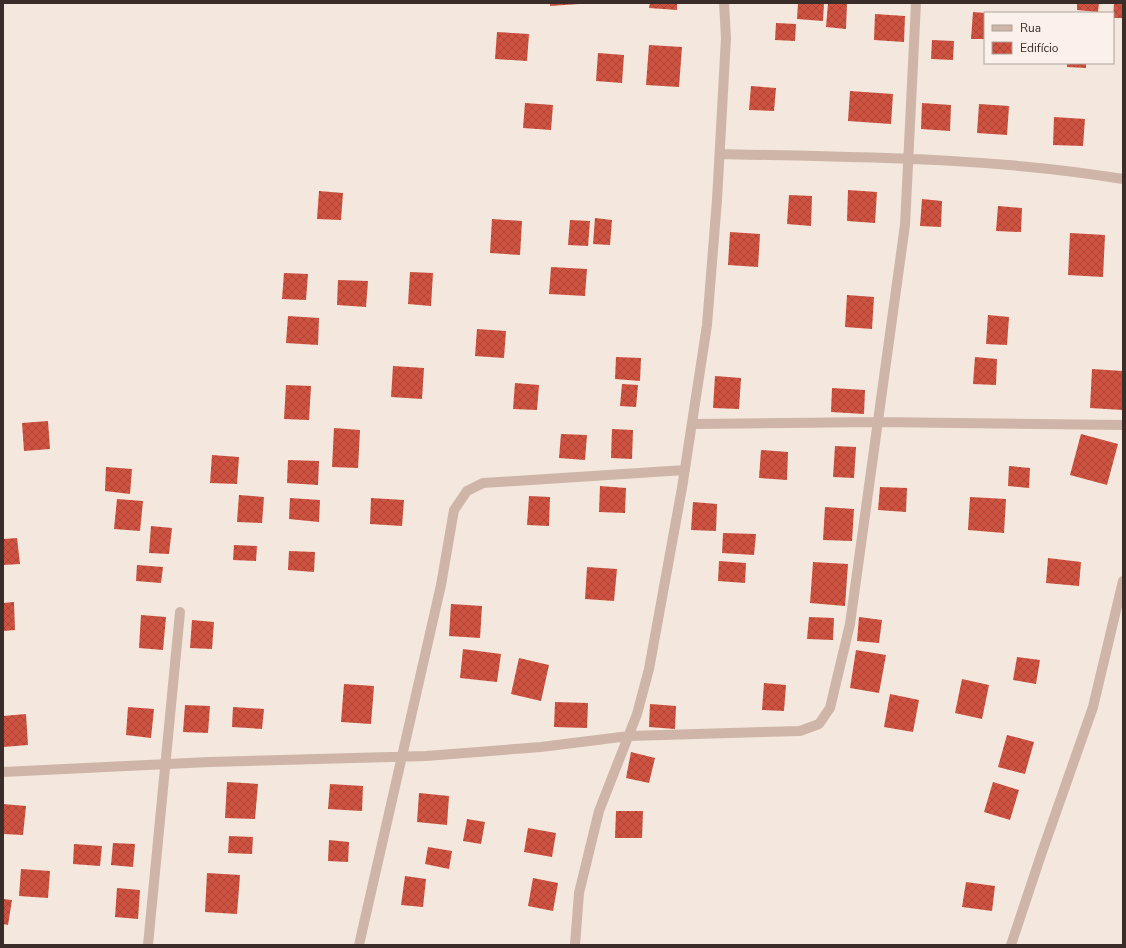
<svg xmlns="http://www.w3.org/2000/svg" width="1126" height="948" font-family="'Nunito Sans',sans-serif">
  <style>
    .building { fill: url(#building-cross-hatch) }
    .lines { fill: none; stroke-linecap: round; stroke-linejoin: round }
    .minor { stroke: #ceb5a7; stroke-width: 10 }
  </style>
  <defs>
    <pattern id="building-cross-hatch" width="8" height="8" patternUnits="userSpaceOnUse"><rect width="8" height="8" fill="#cf5340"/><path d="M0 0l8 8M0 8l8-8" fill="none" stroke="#a94536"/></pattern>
  </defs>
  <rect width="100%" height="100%" fill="#f4e7dd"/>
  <path class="building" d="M550 3H579V4L550 6Z
    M650 3H677V10L649 8Z
    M798 3H824L823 21 797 19Z
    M828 3H847L846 29 826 27Z
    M1077 3H1099L1098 12 1077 10Z
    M1114 3H1123V18H1113Z
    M973 12 985 13V39H971Z
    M875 14 905 16 904 42 874 40Z
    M776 23 796 24 795 41 775 40Z
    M497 32 529 34 527 61 495 59Z
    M932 40 954 41 953 60 931 59Z
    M649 45 682 47 679 87 646 85Z
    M598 53 624 55 622 83 596 81Z
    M1067 63H1086V68L1067 67Z
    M751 86 776 88 774 111 749 110Z
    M850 91 893 94 891 124 848 121Z
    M525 103 553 105 551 130 523 128Z
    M922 103 951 105 950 131 921 129Z
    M979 104 1009 106 1007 135 977 133Z
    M1054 117 1085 119 1083 146 1053 145Z
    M848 190 877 192 875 223 847 221Z
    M319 191 343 193 341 220 317 219Z
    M789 195 812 196 811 226 787 224Z
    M922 199 942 201 941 227 920 226Z
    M998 206 1022 208 1021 232 996 231Z
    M595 218 612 220 610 245 593 244Z
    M492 219 522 221 520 255 490 253Z
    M570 220 590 221 588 246 568 245Z
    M730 232 760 234 758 267 728 265Z
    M1070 233 1105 235 1103 277 1068 275Z
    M551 267 587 269 585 296 549 294Z
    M410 272 433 273 431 306 408 304Z
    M284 273 308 274 306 300 282 299Z
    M338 280 368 281 366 307 337 305Z
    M847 295 874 297 872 329 845 327Z
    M988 315 1009 317 1007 345 986 344Z
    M288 316 319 318 318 345 286 343Z
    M477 329 506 331 504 358 475 356Z
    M616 357 641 358 640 381 615 379Z
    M975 357 997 359 996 385 973 384Z
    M393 366 424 368 422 399 391 397Z
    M1092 369 1123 371V410L1090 408Z
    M715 376 741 378 739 409 713 408Z
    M515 383 539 385 537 410 513 409Z
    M622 384 638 385 636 407 620 406Z
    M286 385 311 386 309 420 284 419Z
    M832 388 865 390 864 414 831 412Z
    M48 421 50 449 24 451 22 423Z
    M334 428 360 430 358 468 332 467Z
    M612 429 633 430 632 459 611 458Z
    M561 434 587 435 585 460 559 458Z
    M1081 434 1118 444 1107 485 1070 475Z
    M835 446 856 447 854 478 833 477Z
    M761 450 788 452 787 480 759 478Z
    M212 455 239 457 237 484 210 483Z
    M288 460 319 461 318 485 287 483Z
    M1009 466 1030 468 1029 488 1008 486Z
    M106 467 132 469 130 494 105 491Z
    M600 486 626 488 625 513 599 512Z
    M880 487 907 488 906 512 878 510Z
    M239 495 264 497 262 523 237 522Z
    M529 496 550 497 549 526 527 525Z
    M970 497 1006 499 1004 533 968 530Z
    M290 498 320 500 319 522 289 519Z
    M371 498 404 500 402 526 370 524Z
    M117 499 143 501 140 531 114 529Z
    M693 502 717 504 716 531 691 530Z
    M825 507 854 509 852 541 823 540Z
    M151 526 172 528 169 554 149 553Z
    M723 533 756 534 754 555 722 553Z
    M17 538 20 564 3 565V539Z
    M234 545 257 546 256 561 233 560Z
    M289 551 315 552 314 572 288 570Z
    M1048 558 1081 562 1079 586 1046 583Z
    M719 561 746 563 745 583 718 581Z
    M813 562 848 564 845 606 810 603Z
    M137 565 163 567 161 583 136 581Z
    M587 567 617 569 614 601 585 599Z
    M14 602 15 630 3 631V603Z
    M451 604 482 606 480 638 449 636Z
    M141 615 166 617 163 650 139 648Z
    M809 617 834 618 833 640 807 639Z
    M859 617 882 620 879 643 857 641Z
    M192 620 214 622 212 649 190 648Z
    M463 649 501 654 497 682 460 678Z
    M856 650 886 655 879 693 850 688Z
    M1017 657 1040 660 1036 684 1013 680Z
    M519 658 549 665 541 701 511 694Z
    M962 679 989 685 982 719 955 713Z
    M764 683 786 685 784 711 762 710Z
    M344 684 374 686 371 724 341 722Z
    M890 694 919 700 913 732 884 727Z
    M555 702 588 703 587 728 554 727Z
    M650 704 676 706 675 729 649 727Z
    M185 705 210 706 208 733 183 732Z
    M128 707 154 709 151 738 126 735Z
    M233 707 264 709 262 729 232 727Z
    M26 714 28 745 3 747V716Z
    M1007 735 1034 742 1025 774 998 767Z
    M631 752 655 758 649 783 626 778Z
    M227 782 258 784 255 819 225 818Z
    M993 782 1019 790 1010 820 984 812Z
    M330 784 363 786 362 811 328 809Z
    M419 793 449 796 447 825 417 822Z
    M3 804 26 806 23 835 3 834Z
    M616 811H643L642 838H615Z
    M467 819 485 822 481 844 463 841Z
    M528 828 556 833 552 857 524 852Z
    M229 836 253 837 252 854 228 853Z
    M329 840 349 842 348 862 328 861Z
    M113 843 135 844 133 867 111 865Z
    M74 844 102 846 100 866 73 864Z
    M428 847 452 851 449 869 425 864Z
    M21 869 50 871 48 898 19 896Z
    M207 873 240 875 237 914 205 912Z
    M405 876 426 879 423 907 401 905Z
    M533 878 558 883 553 911 528 906Z
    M966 882 995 886 992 911 962 907Z
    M117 888 140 890 138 919 115 917Z
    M3 899 12 900 8 925 3 924Z"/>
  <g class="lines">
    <path class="minor" d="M720 154C854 157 990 157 1123 179
      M692 424 877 422 1123 425
      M3 772 209 762 426 756 541 747 629 736 800 731 819 724 830 708 850 624 905 225 916 3
      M148 945 180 612
      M359 945 441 585 454 510 467 491 483 483 685 470
      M575 945 579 893 599 811 637 714 649 669 682 488 707 325 717 200 726 38 724 3
      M1011 945 1041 855 1093 707 1123 581"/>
  </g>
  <rect width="1126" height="948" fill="none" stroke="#3a2c28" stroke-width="8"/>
  <rect x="984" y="12" width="130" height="52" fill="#fbf1ea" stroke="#aea29c"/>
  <rect x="992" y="25" width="20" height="6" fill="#ceb5a7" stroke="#aea29c"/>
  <text x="1020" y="32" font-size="12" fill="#3a2c28">Rua</text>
  <rect x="992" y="42" width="20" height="12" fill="url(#building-cross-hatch)" stroke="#aea29c"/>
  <text x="1020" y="52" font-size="12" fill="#3a2c28">Edifício</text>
</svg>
